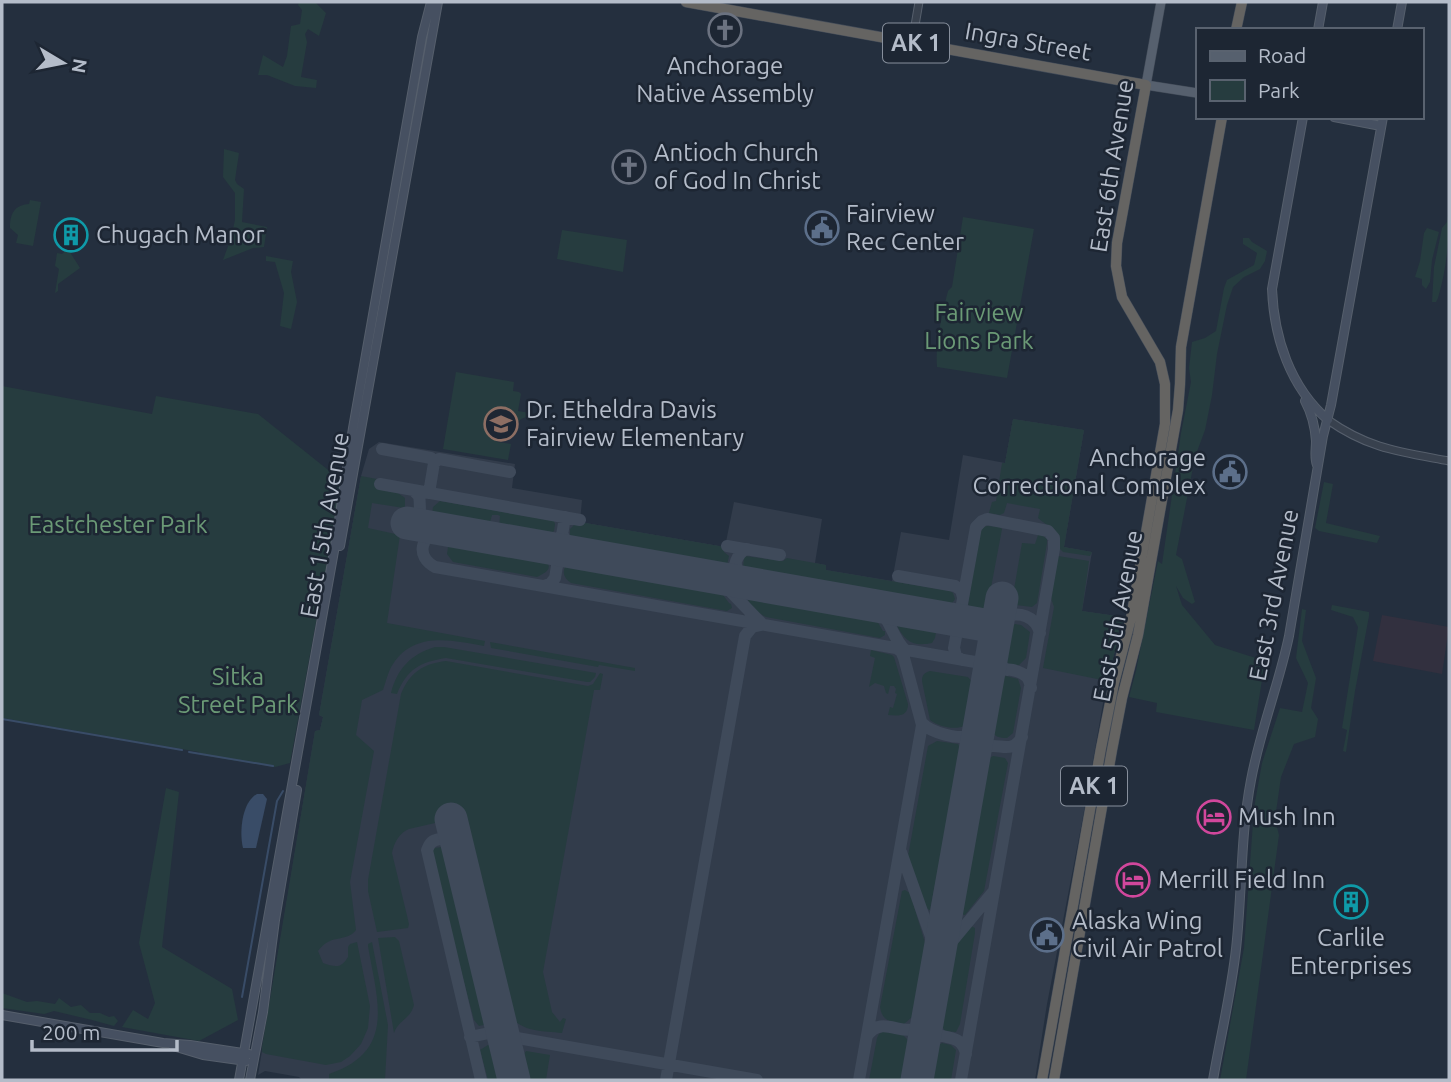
<svg xmlns="http://www.w3.org/2000/svg" width="1451" height="1082" font-family="Ubuntu,sans-serif">
  <style>
    .medical { fill: #32303f }
    .airport { fill: #323c4b }
    .green { fill: #263c3f }
    .water { fill: #394c67 }
    .lines { fill: none; stroke-linecap: round; stroke-linejoin: round }
    .stream { stroke: #394c67; stroke-width: 2 }
    .taxiway { stroke: #3f4a5a; stroke-width: 12 }
    .runway { stroke: #3f4a5a; stroke-width: 33 }
    .tertiary-casing { stroke: #565f6c; stroke-width: 9 }
    .secondary-casing { stroke: #565f6c; stroke-width: 10 }
    .primary-casing { stroke: #414a57; stroke-width: 10 }
    .trunk-casing { stroke: #434c59; stroke-width: 11 }
    .tertiary { stroke: #38414e; stroke-width: 7 }
    .secondary { stroke: #465061; stroke-width: 8 }
    .primary { stroke: #56606e; stroke-width: 9 }
    .trunk { stroke: #656462; stroke-width: 10 }
    .labels { text-anchor: middle; stroke-width: 5; stroke-linejoin: round; paint-order: stroke }
    .shield { fill: #1d2633; stroke: #878f9c; stroke-width: 2 }
    .shield-label { font-size: 23px; font-weight: bold; fill: #b4bcc9 }
    .street-label { font-size: 24px; fill: #b4bcc9; stroke: #1d2633 }
    .poi-label { font-size: 24px; fill: #b4bcc9; stroke: #1d2633; text-anchor: start }
    .park-label { font-size: 24px; fill: #6b9a76; stroke: #1d2633 }
  </style>
  <rect width="100%" height="100%" fill="#242f3e"/>
  <path class="medical" d="M1382 615 1449 627 1442 674 1373 661Z"/>
  <path class="airport" d="M1013 419 1084 430 1064 547 1092 552 1082 611 1124 617 1107 681 1082 822 1047 1004 1035 1080H302L299 1077 265 1071 258 1075 315 731 320 730 323 717 319 715 361 476 369 449 379 442 515 464 512 488 582 500 580 522 725 547 734 502 822 519 815 563 826 565V570L892 581 901 532 949 540 963 455 1005 463Z"/>
  <path class="green" d="M299 2H315L326 13 319 36 308 29 305 34 307 42 301 77 317 80 316 88 295 86 267 75H258L263 55 283 67 287 56 291 26 300 24 302 10 298 5Z
    M224 149 239 153 235 180 237 184 244 189 242 222 267 227 264 247 253 248 223 260 231 238 235 220V193L223 177Z
    M30 200 41 202 33 246 16 243 18 235 10 228C10 214 14 205 29 204Z
    M1449 209C1449 240 1447 268 1438 298L1436 302H1432L1434 267 1442 228 1447 222Z
    M963 217 1034 229 1007 378 937 367C935 342 942 315 948 291L952 287Z
    M1427 228 1439 232 1432 260 1430 282 1426 289 1422 285V279L1415 277 1420 261 1424 233Z
    M562 230 627 240 623 272 557 259Z
    M1243 238H1249L1252 242 1267 251 1265 261 1260 269 1244 277 1233 287 1227 305 1217 354 1212 395 1205 430 1195 457 1176 555 1182 559 1195 602 1192 604 1183 598 1176 586 1182 605 1215 645 1265 661 1254 730 1156 712 1157 703 1129 697 1136 671 1158 561 1162 564 1181 433 1191 382 1189 368 1192 342 1205 338 1216 331 1224 288 1227 280 1254 265 1257 253 1243 244Z
    M68 249 80 268 58 284V291L55 293 59 269 55 266 57 253 62 254Z
    M266 256 293 261 291 272 297 302 291 329 280 326 284 293 275 262 266 261Z
    M456 372 514 382 513 391 519 392 521 394 518 411 530 413 532 415 521 419 514 427 500 425 497 442 511 444 508 460 443 449Z
    M2 386 152 414 156 396 258 414 342 481 290 763 275 767 201 755 199 752 2 718Z
    M1013 419 1084 430 1064 547 1092 552 1090 556 1063 552 1059 548C1060 527 1050 529 1038 518L1040 509 1007 503 1004 513 1000 515 989 513 992 502 996 501 1002 463H1005Z
    M361 476 377 479 376 489 398 493 405 498V506L404 508 372 503 368 528 400 535 387 623 485 641 484 646C452 640 414 631 393 664 388 671 386 682 383 690L362 700 356 735 374 751 350 882 356 930C346 943 331 933 318 951L323 963C335 967 341 969 348 957V947L350 944 357 942 370 1006 368 1028 361 1044 350 1056 341 1062 326 1065 266 1054 262 1052V1047L315 731 320 730 323 717 319 715Z
    M1324 482 1333 484 1326 523 1380 536 1377 543 1319 531 1315 528Z
    M440 501 554 521 555 524 554 531 546 536 499 528 500 516 498 515H492L489 526 435 516 432 515 433 507Z
    M580 522 725 547 724 552 729 556 727 565 725 567 717 566 578 542 570 536V529L576 523H580Z
    M987 526 1000 527 1002 529 987 609C979 613 972 612 968 604L979 534 984 527Z
    M1038 535H1042L1047 539V543L1037 603 1032 607 1015 605 1012 601 1022 543 1035 544Z
    M454 543 543 557C555 569 546 572 537 577L453 562 447 554 448 547Z
    M745 556 783 561 787 558 826 565V570L950 591 953 593 955 599 951 605 940 606 747 572 743 567 744 558Z
    M1058 556 1089 561 1082 611 1124 617 1107 681 1043 668 1054 607 1051 598Z
    M570 562 713 588 723 595 729 603 731 604 732 608 727 611 571 583C562 577 561 569 570 562Z
    M755 595 869 616 877 621 883 631H885V635L880 638 766 617C757 612 749 607 747 596Z
    M1332 605 1369 612V616L1355 691 1346 752 1343 751 1347 730 1342 728 1358 627 1353 617 1331 610Z
    M1302 609 1306 610 1302 641 1316 678 1311 708 1318 719 1315 737 1294 744 1281 777 1275 819 1279 835 1246 1080H1220L1244 948 1254 808 1262 763 1280 708 1302 712 1308 683 1296 658Z
    M897 622 925 625 934 629 936 632 935 638 932 643C912 647 905 641 896 624Z
    M1015 624 1021 625 1030 632 1026 658 1019 665H1010L1004 659 1009 629Z
    M490 642 635 668V671L599 665 598 667 491 648Z
    M435 647H444L596 673 595 677 590 682H587L446 658C420 662 407 669 397 694L391 693C397 669 411 654 435 647Z
    M871 650 892 655 894 657 908 704C908 717 898 716 888 715L890 707 893 708 897 694 895 693 896 689 894 686H890L888 694 886 693 884 686 875 683 869 687 875 658 870 656Z
    M446 661 588 686 593 684 600 673 603 674 600 690H594L543 972 552 1012 560 1022 563 1018 566 1019 562 1033C544 1031 520 1032 510 1015L461 817 409 829C399 833 394 843 392 853L409 924 408 928 377 932 368 891V880L401 694C410 672 423 664 446 661Z
    M930 671 968 677 972 682 965 726C954 730 939 727 930 720L922 681C922 675 924 673 930 671Z
    M1006 676 1018 679 1021 688 1013 733 1007 738C1000 738 994 737 991 730L1000 680Z
    M937 741 958 744 961 750 930 910 927 909 910 866 908 856 928 746Z
    M993 756 1005 758 1008 763 984 891 965 915 960 914 988 759Z
    M166 788 179 792 162 947 232 989 238 1020 199 1041 122 1027 133 1010 148 1019 155 1003 139 943Z
    M442 847 446 851 490 1017C488 1024 485 1025 479 1026L474 1020 431 857 434 848Z
    M905 890 910 893 926 946 912 1017 904 1024C892 1022 882 1022 880 1007L902 891Z
    M971 926 975 928V933L960 1024 956 1032 945 1031 940 1023 954 948Z
    M395 937 399 941 414 1005C410 1020 399 1019 394 1033L378 938Z
    M372 942 388 1025 385 1080H329V1074C397 1051 377 1000 368 946V944Z
    M2 993 27 1002 37 1001 55 1004 59 998 71 1007 81 1005 90 1013H100L109 1017 114 1016 118 1021 114 1026 92 1020 54 1011 44 1014 2 1008Z
    M884 1031 903 1035 909 1041 902 1080H869L877 1038 879 1034Z
    M942 1043 951 1045 956 1050 951 1080H930L936 1047Z
    M488 1045H493L498 1049 505 1080H488L480 1050Z
    M526 1051 550 1055 546 1080H524L519 1062Z"/>
  <path class="water" d="M257 794H263L267 799 256 848H243C239 832 242 802 257 794Z"/>
  <g class="lines">
    <path class="stream" d="M2 719 182 750
      M189 752 273 766
      M242 997 277 801 283 791"/>
    <path class="taxiway" d="M382 449 431 458 434 463
      M380 484 580 520
      M413 490 419 496C422 510 415 519 431 527
      M429 493 434 463 439 459 510 472
      M440 529C421 536 415 556 435 567L975 662 986 660 992 653 996 662 1007 670
      M563 535 567 546 578 553
      M538 546C549 546 557 545 562 534
      M727 546 780 555
      M747 549C733 554 734 574 731 588L732 593 762 624
      M736 565C737 577 744 581 755 585
      M709 576C721 577 730 576 736 565
      M898 576 955 586 961 590 963 597
      M544 586 550 584 555 578 565 517
      M872 605C890 614 891 637 905 650
      M997 629 1004 617C1019 611 1036 616 1040 633
      M987 682C989 679 991 675 994 673 1002 666 1020 670 1027 677 1030 681 1030 683 1031 688
      M922 723C930 732 959 741 971 735 974 733 977 729 979 727
      M974 756C993 733 1008 760 1022 737
      M901 852 935 948 937 966
      M461 865C457 855 453 839 440 839 432 840 430 843 427 850L481 1080
      M938 963 944 951 993 892
      M928 1017C932 1049 960 1026 966 1054
      M867 1036C884 1010 910 1048 928 1017
      M470 1037 489 1033 757 1080
      M922 1052C925 1042 930 1037 941 1036
      M666 1080 745 636 752 627 761 625
      M859 1080 922 725 904 658 901 651 896 648
      M961 1080 1054 549V538L1048 531 987 519 982 521 976 527 954 648 956 656 962 660"/>
    <path class="runway" d="M407 523 979 624
      M451 819 514 1080
      M917 1080 1002 598"/>
    <defs>
      <path id="tertiary" d="M912 43 919 2
        M1328 420C1369 449 1401 452 1449 461"/>
      <path id="secondary" d="M1318 30 1323 2
        M1397 30 1402 2
        M1303 117 1272 289C1274 338 1290 387 1328 420
        M1334 117 1381 126
        M1305 401C1312 414 1315 426 1316 441 1316 450 1314 457 1317 465
        M340 546 438 2
        M2 1015 163 1043 190 1045 249 1054
        M173 1046 203 1055 246 1061
        M239 1080 336 540 353 428 422 37 431 2
        M250 1080 263 1012 275 920 297 790
        M1213 1080C1221 1033 1233 986 1237 939 1242 886 1241 832 1251 780 1260 731 1279 684 1289 636L1323 436 1331 405 1383 117"/>
      <path id="primary" d="M1161 2 1146 85 1197 93"/>
      <path id="trunk" d="M686 2 1146 85 1117 243 1116 266 1122 297 1160 362 1165 384V424L1131 618 1114 683 1101 748 1042 1080
        M1236 30 1242 2
        M1054 1080 1112 750 1122 698 1138 635 1178 410 1180 384 1181 347 1222 117"/>
    </defs>
    <use href="#tertiary" class="tertiary-casing"/>
    <use href="#secondary" class="secondary-casing"/>
    <use href="#primary" class="primary-casing"/>
    <use href="#trunk" class="trunk-casing"/>
    <use href="#tertiary" class="tertiary"/>
    <use href="#secondary" class="secondary"/>
    <use href="#primary" class="primary"/>
    <use href="#trunk" class="trunk"/>
  </g>
  <defs>
    <symbol id="church-ring" viewBox="-11 -11 22 22"><circle r="9.5" fill="#1d2633" stroke="#6b7280" stroke-width="1.5"/><path d="M-1.2-6h2.4v3.5h3.3v2.4h-3.3V6h-2.4V-.1h-3.3v-2.4h3.3Z" fill="#6b7280"/></symbol>
    <symbol id="civic-ring" viewBox="-11 -11 22 22"><circle r="9.5" fill="#1d2633" stroke="#5c6f8a" stroke-width="1.5"/><path d="M-.6-6.5H3V-4.5H.6V-3L4-1V1h2V6H-6V1h2V-1L-.6-3ZM-1.2 2.5V6h2.4V2.5Z" fill="#5c6f8a"/></symbol>
    <symbol id="building-ring" viewBox="-11 -11 22 22"><circle r="9.5" fill="#1d2633" stroke="#0f9aa8" stroke-width="1.5"/><path d="M-4-6H4V6H1V3H-1V6H-4ZM-2.5-4.3h1.7v1.8h-1.7ZM.8-4.3h1.7v1.8H.8ZM-2.5-1h1.7V.8h-1.7ZM.8-1h1.7V.8H.8Z" fill="#0f9aa8"/></symbol>
    <symbol id="school-ring" viewBox="-11 -11 22 22"><circle r="9.5" fill="#1d2633" stroke="#8d6e63" stroke-width="1.5"/><path d="M0-5L7-2L0 1L-7-2ZM-4 1L0 2.5L4 1V4Q0 6-4 4Z" fill="#8d6e63"/></symbol>
    <symbol id="hotel-ring" viewBox="-11 -11 22 22"><circle r="9.5" fill="#1d2633" stroke="#d1479c" stroke-width="1.5"/><path d="M-6-4.5h1.5V1H6V5H4.5V3h-9V5H-6ZM-4 0a1.8 1.8 0 1 1 3.6 0ZM.5 0V-2.5h3Q6-2.5 6 0Z" fill="#d1479c"/></symbol>
  </defs>
  <g fill-rule="evenodd">
    <use href="#church-ring" x="706" y="11" width="38" height="38"/>
    <use href="#church-ring" x="610" y="148" width="38" height="38"/>
    <use href="#civic-ring" x="803" y="209" width="38" height="38"/>
    <use href="#building-ring" x="52" y="216" width="38" height="38"/>
    <use href="#school-ring" x="482" y="405" width="38" height="38"/>
    <use href="#civic-ring" x="1211" y="453" width="38" height="38"/>
    <use href="#hotel-ring" x="1195" y="798" width="38" height="38"/>
    <use href="#hotel-ring" x="1114" y="861" width="38" height="38"/>
    <use href="#building-ring" x="1332" y="883" width="38" height="38"/>
    <use href="#civic-ring" x="1028" y="916" width="38" height="38"/>
  </g>
  <g class="labels">
    <g class="shield">
      <rect x="883" y="23.5" width="66" height="39" rx="5"/>
      <rect x="1061" y="766.5" width="66" height="39" rx="5"/>
    </g>
    <g class="shield-label">
      <text x="916" y="51">AK 1</text>
      <text x="1094" y="794">AK 1</text>
    </g>
    <g class="street-label">
      <text transform="translate(1028 42) rotate(10)" y="8">Ingra Street</text>
      <text transform="translate(1112 166) rotate(-81)" y="8">East 6th Avenue</text>
      <text transform="translate(325 525) rotate(-80)" y="8">East 15th Avenue</text>
      <text transform="translate(1274 595) rotate(-79)" y="8">East 3rd Avenue</text>
      <text transform="translate(1118 616) rotate(-79)" y="8">East 5th Avenue</text>
    </g>
    <g class="poi-label">
      <text x="725" y="74" text-anchor="middle">Anchorage<tspan x="725" dy="28">Native Assembly</tspan></text>
      <text x="654" y="161">Antioch Church<tspan x="654" dy="28">of God In Christ</tspan></text>
      <text x="846" y="222">Fairview<tspan x="846" dy="28">Rec Center</tspan></text>
      <text x="96" y="243">Chugach Manor</text>
      <text x="526" y="418">Dr. Etheldra Davis<tspan x="526" dy="28">Fairview Elementary</tspan></text>
      <text x="1206" y="466" text-anchor="end">Anchorage<tspan x="1206" dy="28">Correctional Complex</tspan></text>
      <text x="1238" y="825">Mush Inn</text>
      <text x="1158" y="888">Merrill Field Inn</text>
      <text x="1072" y="929">Alaska Wing<tspan x="1072" dy="28">Civil Air Patrol</tspan></text>
      <text x="1351" y="946" text-anchor="middle">Carlile<tspan x="1351" dy="28">Enterprises</tspan></text>
    </g>
    <g class="park-label">
      <text x="979" y="321">Fairview<tspan x="979" dy="28">Lions Park</tspan></text>
      <text x="118" y="533">Eastchester Park</text>
      <text x="238" y="685">Sitka<tspan x="238" dy="28">Street Park</tspan></text>
    </g>
  </g>
  <rect width="1451" height="1082" fill="none" stroke="#b4bcc9" stroke-width="7"/>
  <rect x="1196" y="28" width="228" height="91" fill="#1d2633" stroke="#59626f" stroke-width="2"/>
  <rect x="1210" y="51" width="35" height="10" fill="#56606e" stroke="#59626f" stroke-width="2"/>
  <text x="1258" y="63" font-size="21" fill="#b4bcc9">Road</text>
  <rect x="1210" y="80" width="35" height="21" fill="#263c3f" stroke="#59626f" stroke-width="2"/>
  <text x="1258" y="98" font-size="21" fill="#b4bcc9">Park</text>
  <g transform="translate(63 63) rotate(100)" stroke="#1d2633" stroke-width="5" paint-order="stroke">
  <path d="M0-5L12 26L0 18L-12 26Z" fill="#b4bcc9"/>
  <text y="-10" font-size="19" font-weight="bold" text-anchor="middle" fill="#b4bcc9">N</text>
  </g>
  <path d="M32 1040v10h145v-10" fill="none" stroke="#b4bcc9" stroke-width="3.5"/>
  <text x="42" y="1040" font-size="21" fill="#b4bcc9" stroke="#1d2633" stroke-width="5" paint-order="stroke">200 m</text>
</svg>
